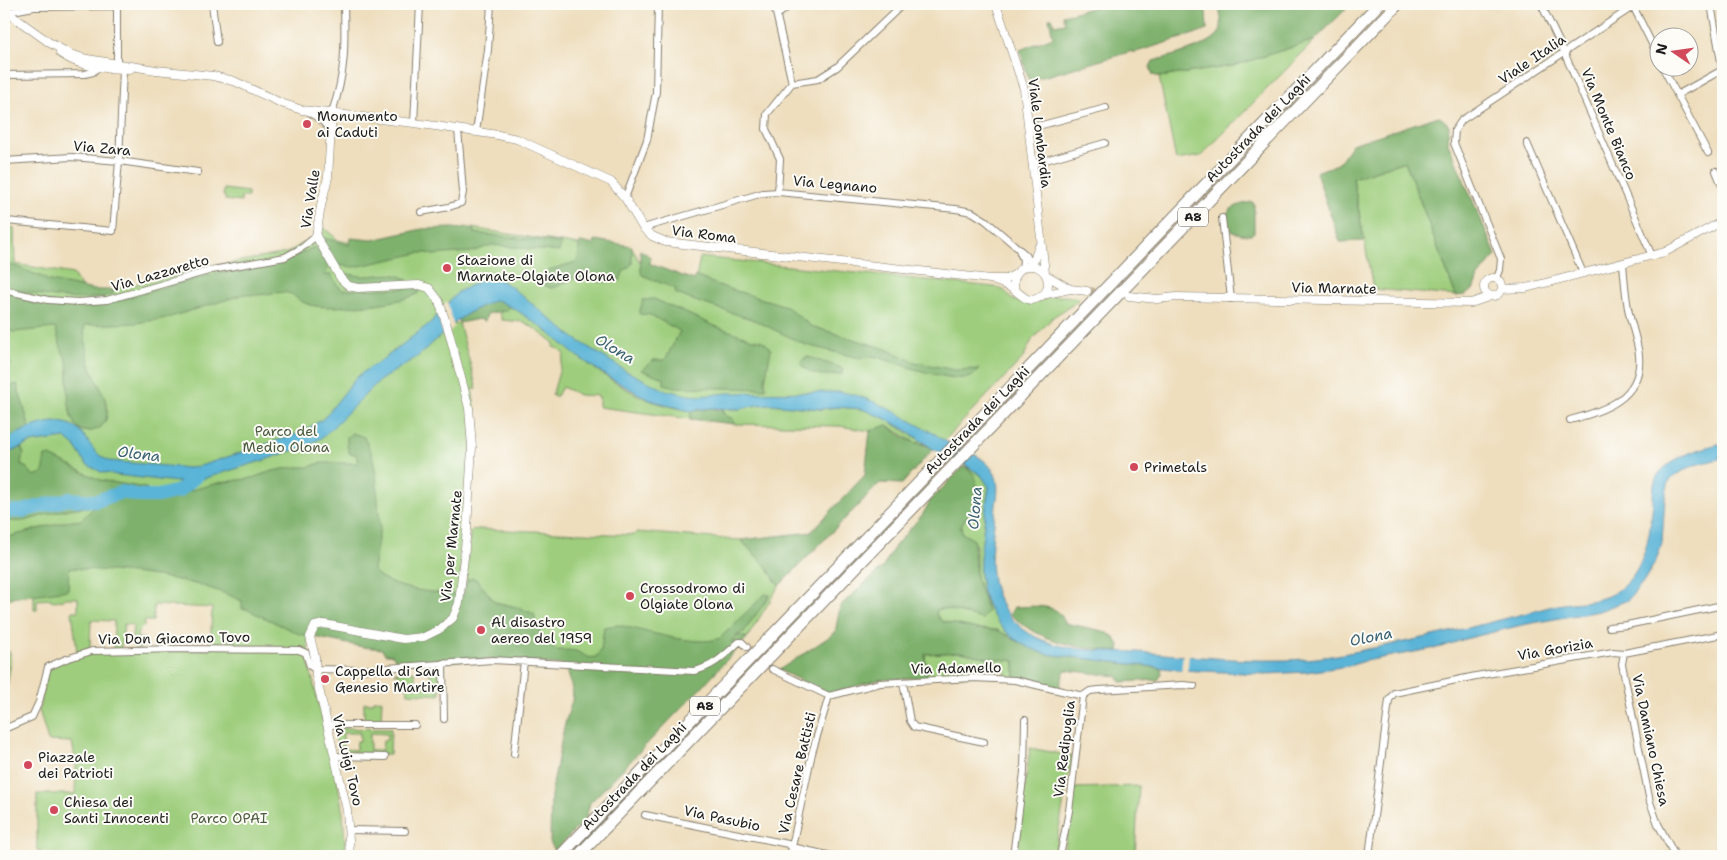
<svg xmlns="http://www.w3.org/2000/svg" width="1727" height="860" font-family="'Shantell Sans',sans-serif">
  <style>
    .green { fill: #9ece7d; stroke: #5d754c; fill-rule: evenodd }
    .forest { fill: #7eb16c; stroke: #4d6644 }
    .water { fill: #5ab4d7; stroke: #3b687a }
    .pier { fill: #eedebe }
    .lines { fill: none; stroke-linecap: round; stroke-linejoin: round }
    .river { stroke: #5ab4d7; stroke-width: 14 }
    .tertiary-tunnel { stroke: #c4b79e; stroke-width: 8; stroke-dasharray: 8 4; stroke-linecap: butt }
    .minor-casing { stroke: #857d6d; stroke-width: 8 }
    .tertiary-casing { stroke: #857d6d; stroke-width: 9 }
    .motorway-casing { stroke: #857d6d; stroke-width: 13 }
    .minor { stroke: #fff; stroke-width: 6 }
    .tertiary { stroke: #fff; stroke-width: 8 }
    .motorway { stroke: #fff; stroke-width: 11 }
    .poi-dot { fill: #d1495b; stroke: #fdfcf7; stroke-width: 2 }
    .labels { text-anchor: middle; stroke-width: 4; stroke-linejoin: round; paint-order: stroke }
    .shield { fill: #fdfcf7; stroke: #605f5e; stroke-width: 1 }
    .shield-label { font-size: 12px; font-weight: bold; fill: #1c1c1c }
    .street-label { font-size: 14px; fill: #1c1c1c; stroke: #fdfcf7 }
    .poi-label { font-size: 14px; fill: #1c1c1c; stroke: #fdfcf7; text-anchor: start }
    .park-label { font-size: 14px; fill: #4a5a3e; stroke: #fdfcf7 }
    .water-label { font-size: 15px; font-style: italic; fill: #386070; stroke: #fdfcf7 }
  </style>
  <rect width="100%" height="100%" fill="#fdfcf7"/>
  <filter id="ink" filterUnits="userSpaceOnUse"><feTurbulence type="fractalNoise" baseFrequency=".02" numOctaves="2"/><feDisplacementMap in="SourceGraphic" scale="10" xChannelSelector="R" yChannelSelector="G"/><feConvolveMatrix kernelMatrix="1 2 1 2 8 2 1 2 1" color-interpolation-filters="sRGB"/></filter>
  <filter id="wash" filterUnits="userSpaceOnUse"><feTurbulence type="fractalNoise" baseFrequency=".0096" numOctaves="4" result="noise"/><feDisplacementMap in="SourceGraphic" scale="20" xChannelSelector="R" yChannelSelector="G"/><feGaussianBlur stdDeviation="1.12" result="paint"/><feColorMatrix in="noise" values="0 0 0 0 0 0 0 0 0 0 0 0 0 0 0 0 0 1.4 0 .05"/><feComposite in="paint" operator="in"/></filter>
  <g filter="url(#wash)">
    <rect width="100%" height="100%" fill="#eedebe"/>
    <path class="green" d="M1315 40 1201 156 1176 160 1159 77 1233 66Z
      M1405 161 1456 296 1373 289 1353 178Z
      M224 189 248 192V197H241V202L225 200V196H223Z
      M321 225 338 240 381 250 413 247 465 227 592 247 633 249 639 261 662 275 695 284 700 257 994 287C1003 289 1007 291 1011 299L1030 305 1053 296H1066L1080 298 1072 305 1053 317 1032 340 1023 358 943 442 871 405 683 402 620 371 493 283 452 325 459 323 477 389H472L475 406 458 601 308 636 309 665 338 783 343 814 346 856H40V851L37 850V794H75L76 765 72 742 48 741 39 710 48 667 77 654 210 649 212 608 154 605 153 621H144V626L137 633V638H143V648L135 649 132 637 133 625 124 624 121 649H113L114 621 91 620 90 649 77 652 72 611H78V598H64V600L52 601 51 599 37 600V610H34V595L16 596 4 599V234L8 226 14 228 15 264 73 274 85 293H98L202 268 287 253 308 240H310Z
      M510 305C556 335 598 379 649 400 662 405 677 408 690 411L691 416 690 419 599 407V396L580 395 562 387 557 396H552L564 354 559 349 553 347 554 343 531 326 522 322 502 320 499 313 509 308Z
      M771 404 821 409 837 407 862 409 884 418 926 444 914 442 887 425 870 431 839 426 734 424 733 419 728 417 720 409H739L757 405Z
      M965 465 981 475 989 487C986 502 985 517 983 533 982 546 979 559 980 572 981 600 995 624 1017 641L997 630 977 629 941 621 936 614 938 609H947L982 619 976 577V545L962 533 961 525 966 516 974 474Z
      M478 529 635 535 636 532 741 540 766 566 779 586 747 638 739 635 713 658 557 660 541 635 533 614 520 608 495 602 476 579 466 581 470 533 473 530Z
      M4 651 10 652V668L4 705Z
      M961 652 989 658 1015 661V678L1005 677V669L990 668 989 675 927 677 925 654Z
      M440 668V695L408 693C407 683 403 676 394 672L414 671V673H415V687H428V682H430L431 673H427V669Z
      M373 700H382L381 721H364V703H373Z
      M337 728 391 729 390 754H339L334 733ZM343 733H360V741H357L356 750 343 749ZM370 733 387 734V740L383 741 382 750H370Z
      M1030 748 1072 756 1054 856 1016 855Z
      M1139 786 1135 856H1063L1075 788Z"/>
    <path class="forest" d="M1108 4H1203L1206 11 1207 30 1133 53V51L1029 81 1020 50 1053 37 1049 18H1052L1054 25 1065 23 1063 15Z
      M1218 4H1351L1315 40 1233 66 1159 77 1153 75 1150 67 1153 61C1168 57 1214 46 1220 31 1223 23 1220 12 1218 4Z
      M1439 116 1449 125 1448 143 1496 255 1478 277 1473 290 1465 295 1456 296 1405 161 1353 178 1364 241 1340 242 1316 172 1338 164 1352 144Z
      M1252 202 1254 203V232L1251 235H1245L1232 232 1225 220C1226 207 1241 204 1252 202Z
      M452 228 474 230V233L561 243 559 252 492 245 472 252 433 255 428 253H419L355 267 335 265 321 237 349 245 351 238 372 240 422 229Z
      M595 240 632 246V264L623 272 620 281 601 282 577 277 556 287 551 288 544 285 549 270 576 262 578 259 579 246 581 242 594 245Z
      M314 247 319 249 328 268 324 275H331L336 284 343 290 409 288 419 289V293C403 304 336 309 316 306 309 305 303 303 298 299 296 298 293 295 292 294 277 289 260 298 245 294L167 318 137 323 85 325 84 331C86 342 87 354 90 365 95 380 112 403 106 419 104 426 99 429 92 431 61 438 70 377 67 361 66 357 63 354 62 350 59 343 58 335 55 328L14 332 4 329V292L59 304H98L118 300 206 276 280 262 296 256Z
      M640 250 651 257 650 264 691 279 694 280 695 276 720 286 786 306 811 326 886 349 915 362 955 370 979 369C975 374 972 378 966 378 941 380 898 363 873 356L862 358 855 357 806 345 754 320 692 300 675 293 676 289 642 275 641 272Z
      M4 262 45 278 46 280 94 290H113V294C80 304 41 296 7 287L4 286Z
      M337 271C345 274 353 275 361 276 377 277 396 269 408 281L346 282Z
      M654 299 715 326 753 339C761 339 767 343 771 350L765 380 766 389 675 387 664 384V378L641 370 654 360H665L680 331 650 315 639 314 643 300Z
      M493 301H499L510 305 507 310 487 314 485 321 479 319 459 323 458 320 483 304Z
      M4 355 8 356 11 365 5 368 11 386 17 384 30 428 4 441Z
      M808 357 839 367 843 370 842 374C828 376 811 377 801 364L804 358Z
      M711 408C722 409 723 415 733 419L734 424 690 419 691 416 690 411Z
      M887 425C895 431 904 439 914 442 921 445 926 444 933 449L902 484 880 483 779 586 766 566 741 540 811 532 865 475 870 431Z
      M352 433 364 437 372 454 376 475 380 527 373 570C391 592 437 592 463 595L466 581 472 578 476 579 495 602 520 608 534 614C537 626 543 647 558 650 564 651 571 649 578 652 585 655 587 659 596 657L601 650 604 627 618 625C644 630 697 648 720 638L765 594 770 595C761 609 752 619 744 632 737 634 734 637 731 643L739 635 747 638 698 691 590 803 586 818 555 851 550 842 551 795 564 727 572 701 573 693 567 669 563 665 492 659 397 664 393 655 385 654 382 649 363 647 299 634 246 609H242V601C188 575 128 572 69 568L68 590 4 599V538L64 522 81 520 94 507C72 506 49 514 28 520 21 522 11 521 4 521V455L21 447 24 454 22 457 21 465 27 468 34 476 42 473C46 467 43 463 45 456H50L100 480 145 488 166 497 218 483 252 478 272 471 296 467H309L320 463H358L356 454H350L347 446V437Z
      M964 466 974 474 978 488 976 512 966 517 961 526 962 533 974 540 976 577 988 611 982 619 947 609H938L936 614 941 621 977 629 997 630 1028 647 1047 654 1161 668 1162 674 1158 680 1121 682 1117 676 1065 670 1059 688 1015 678V661L989 658 961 652 925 654 927 677 878 680 829 694 779 670 835 633 840 606 883 567 895 546 923 514 930 501Z
      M1014 607C1026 607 1044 604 1055 610 1060 612 1063 618 1065 623L1103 631 1113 636 1120 646 1119 651C1080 649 1039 642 1010 614Z"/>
    <path class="water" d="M487 277 502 281 510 286 574 338 626 371 665 390 688 395 701 396 728 393 841 392C875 397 905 419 935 434 952 449 979 450 992 469 1000 480 998 493 996 505 992 548 981 590 1017 624 1048 653 1098 650 1137 652 1194 656 1249 663 1306 659 1333 657 1361 650 1389 645 1444 634 1498 621 1553 606 1573 601 1595 604 1614 593 1646 573 1650 535 1653 500 1653 492 1653 482 1658 475 1672 456 1702 448 1723 443V458L1695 465 1677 474 1669 481 1665 498 1662 543 1656 561 1643 582 1628 600 1599 611 1522 625 1465 639 1442 647 1365 661 1349 666 1306 672 1266 674 1180 670 1047 654C1008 644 981 612 980 571 979 558 982 545 983 532 985 517 986 502 989 487L981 475 965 465 933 449 906 430 884 418 862 409 837 407 821 409 771 404 757 405 739 409 711 408 690 411 650 400 608 377 574 354 548 332 518 311 499 301H493L472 311 458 320 417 357 379 381 323 437 311 444 268 459 199 480 177 482 116 475 101 472 86 464 74 445 65 438 30 443 4 455V441C24 429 59 411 80 431 92 444 91 452 109 461L189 468 200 466 303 432 324 418 356 378 366 370 382 360 429 324 458 292Z"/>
    <path class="pier" d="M447 301 454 327 444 337 437 312Z
      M1183 654 1189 655 1187 673H1181Z"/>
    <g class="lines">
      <path class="river" d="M4 512 22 511 69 499 96 501 122 492 140 496H158L179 491 200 473"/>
    </g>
  </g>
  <g filter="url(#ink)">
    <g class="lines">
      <path class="tertiary-tunnel" d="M1087 291 1122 294"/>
      <defs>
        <path id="minor" d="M212 4 217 42
          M774 4 792 83 767 114 766 129 780 159 778 192
          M1541 4 1564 52 1652 256
          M1632 4 1660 60
          M1711 4 1723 74
          M7 12 34 7 117 6
          M777 15 792 4
          M117 63V4
          M1663 68 1708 153
          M4 75 85 74 93 72 98 67
          M792 83 818 79 837 67 903 4
          M1677 95 1722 70
          M309 112 322 121 331 131
          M332 112C346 73 345 44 344 4
          M414 123 420 4
          M1028 124 1042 125 1106 108
          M476 132 488 50 491 4
          M1527 143 1583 273
          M4 161 72 157 119 161 198 172
          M1032 164 1105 143
          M1716 171 1723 188
          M4 174 6 221 113 231 119 161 123 69
          M625 198 647 140 656 92 658 4
          M421 212 449 207 461 203 463 192 458 129
          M1222 218 1231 299
          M643 228 763 193 778 192 956 209 972 212 985 220 1026 255 1032 266
          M1019 250 1023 260 1022 268
          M1497 278 1500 270 1501 259 1454 143 1455 130 1462 120 1637 4
          M4 290 48 300 78 302 107 300 212 270 285 257 303 247 316 236
          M1570 420C1604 411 1643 398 1639 355 1637 337 1629 320 1627 302 1625 289 1624 276 1623 263
          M1609 627 1627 625 1723 605
          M1624 653 1622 664 1650 802 1658 824 1675 856
          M443 663 444 719
          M772 669 829 696
          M903 682 910 721 914 727 984 742
          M829 696 880 683 973 678 1015 680 1083 696
          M327 725H415
          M4 729 32 717 39 702 48 667 66 659 92 651 180 649 299 650 306 653 310 666 315 669 360 670 492 660 694 671C713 667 725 655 739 642H742L747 647
          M514 754 524 661
          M335 756 385 757
          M645 815 788 844 792 847 832 856
          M349 830 405 831
          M790 856 812 753 829 696
          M1013 856 1024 772 1025 720
          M1060 856 1069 811 1083 696 1090 691 1099 690 1183 685 1194 686
          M1369 856 1389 700 1394 693 1476 676 1613 652 1624 653 1723 634
          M1714 856 1723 852"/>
        <path id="tertiary" d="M996 4 1024 89 1045 273
          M4 10 50 43 70 54 87 59 156 70 213 76 234 81 281 103 302 110 414 123 498 135 517 139 611 182 625 198 643 228 652 236 666 242 990 279H1006L1016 274
          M60 53C81 68 105 69 130 69
          M332 112 328 177 321 206 316 236 341 279 349 286 358 288 419 285 429 288 439 301 449 332 469 408 472 447 467 529 459 603 453 618 440 629 424 637 403 639 324 624 315 626 310 637 315 657 316 676 347 810 350 856
          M1032 266 1039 246
          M1046 275 1070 289
          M1484 287a9 9 0 1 1 18 0a9 9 0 1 1-18 0Z
          M995 281C1001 283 1007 285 1013 289 1022 294 1027 305 1040 297 1056 288 1046 263 1028 266 1016 268 1012 280 1015 290
          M1502 289 1526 288 1665 252 1723 221
          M1042 295 1070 289 1087 291
          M1129 296 1157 299 1176 297 1471 303 1491 296"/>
        <path id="motorway" d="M560 856 1379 4
          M578 856 1398 4"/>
      </defs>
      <use href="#minor" class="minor-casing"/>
      <use href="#tertiary" class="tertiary-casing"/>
      <use href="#motorway" class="motorway-casing"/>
      <use href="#minor" class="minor"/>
      <use href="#tertiary" class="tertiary"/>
      <use href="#motorway" class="motorway"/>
    </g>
  </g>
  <g class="poi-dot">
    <circle cx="307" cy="124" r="5"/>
    <circle cx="447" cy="268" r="5"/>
    <circle cx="1134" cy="467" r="5"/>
    <circle cx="630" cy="596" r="5"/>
    <circle cx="481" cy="630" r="5"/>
    <circle cx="325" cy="679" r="5"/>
    <circle cx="28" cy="765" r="5"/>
    <circle cx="54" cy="810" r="5"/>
  </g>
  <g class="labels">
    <g class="shield">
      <rect x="1178" y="207.5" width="30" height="19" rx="4"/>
      <rect x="690" y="696.5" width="30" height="19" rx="4"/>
    </g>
    <g class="shield-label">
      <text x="1193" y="221">A8</text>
      <text x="705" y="710">A8</text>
    </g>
    <g class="street-label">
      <text transform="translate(1532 59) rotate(-34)" y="5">Viale Italia</text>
      <text transform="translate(1609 124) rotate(67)" y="5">Via Monte Bianco</text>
      <text transform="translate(1258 128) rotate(-46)" y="5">Autostrada dei Laghi</text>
      <text transform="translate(1040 133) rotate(83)" y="5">Viale Lombardia</text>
      <text transform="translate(102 148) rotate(5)" y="5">Via Zara</text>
      <text transform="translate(835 184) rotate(5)" y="5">Via Legnano</text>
      <text transform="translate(310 199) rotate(-81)" y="5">Via Valle</text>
      <text transform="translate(704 234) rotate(7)" y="5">Via Roma</text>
      <text transform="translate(160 273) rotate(-16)" y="5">Via Lazzaretto</text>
      <text transform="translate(1334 288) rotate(1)" y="5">Via Marnate</text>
      <text transform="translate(977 420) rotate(-46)" y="5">Autostrada dei Laghi</text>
      <text transform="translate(451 546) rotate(-84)" y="5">Via per Marnate</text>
      <text transform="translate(174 638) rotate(-1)" y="5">Via Don Giacomo Tovo</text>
      <text transform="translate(1555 649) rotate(-10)" y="5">Via Gorizia</text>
      <text transform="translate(956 668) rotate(-1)" y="5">Via Adamello</text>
      <text transform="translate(1651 740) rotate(78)" y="5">Via Damiano Chiesa</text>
      <text transform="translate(1064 749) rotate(-83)" y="5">Via Redipuglia</text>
      <text transform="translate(348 760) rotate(77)" y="5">Via Luigi Tovo</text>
      <text transform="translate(797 773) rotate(-77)" y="5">Via Cesare Battisti</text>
      <text transform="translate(634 776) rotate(-46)" y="5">Autostrada dei Laghi</text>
      <text transform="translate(722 818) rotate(12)" y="5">Via Pasubio</text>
    </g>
    <g class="poi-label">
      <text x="317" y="121">Monumento<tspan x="317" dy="16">ai Caduti</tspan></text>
      <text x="457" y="265">Stazione di<tspan x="457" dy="16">Marnate-Olgiate Olona</tspan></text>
      <text x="1144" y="472">Primetals</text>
      <text x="640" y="593">Crossodromo di<tspan x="640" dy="16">Olgiate Olona</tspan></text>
      <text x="491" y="627">Al disastro<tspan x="491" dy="16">aereo del 1959</tspan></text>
      <text x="335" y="676">Cappella di San<tspan x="335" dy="16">Genesio Martire</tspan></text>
      <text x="38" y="762">Piazzale<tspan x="38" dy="16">dei Patrioti</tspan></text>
      <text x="64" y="807">Chiesa dei<tspan x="64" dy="16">Santi Innocenti</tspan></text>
    </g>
    <g class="park-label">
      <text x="286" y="436">Parco del<tspan x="286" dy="16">Medio Olona</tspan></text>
      <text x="229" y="823">Parco OPAI</text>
    </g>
    <g class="water-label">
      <text transform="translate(615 349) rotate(31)" y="5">Olona</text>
      <text transform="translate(139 454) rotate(7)" y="5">Olona</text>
      <text transform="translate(975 508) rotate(-85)" y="5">Olona</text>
      <text transform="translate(1371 637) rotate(-11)" y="5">Olona</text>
    </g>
  </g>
  <rect width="1727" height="860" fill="none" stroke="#fdfcf7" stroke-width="20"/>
  <g transform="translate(1674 52) rotate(283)"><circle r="24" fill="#fdfcf7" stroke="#a3a29f"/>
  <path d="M0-4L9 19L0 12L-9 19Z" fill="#d1495b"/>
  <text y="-8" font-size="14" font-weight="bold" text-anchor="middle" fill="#1c1c1c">N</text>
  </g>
</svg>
